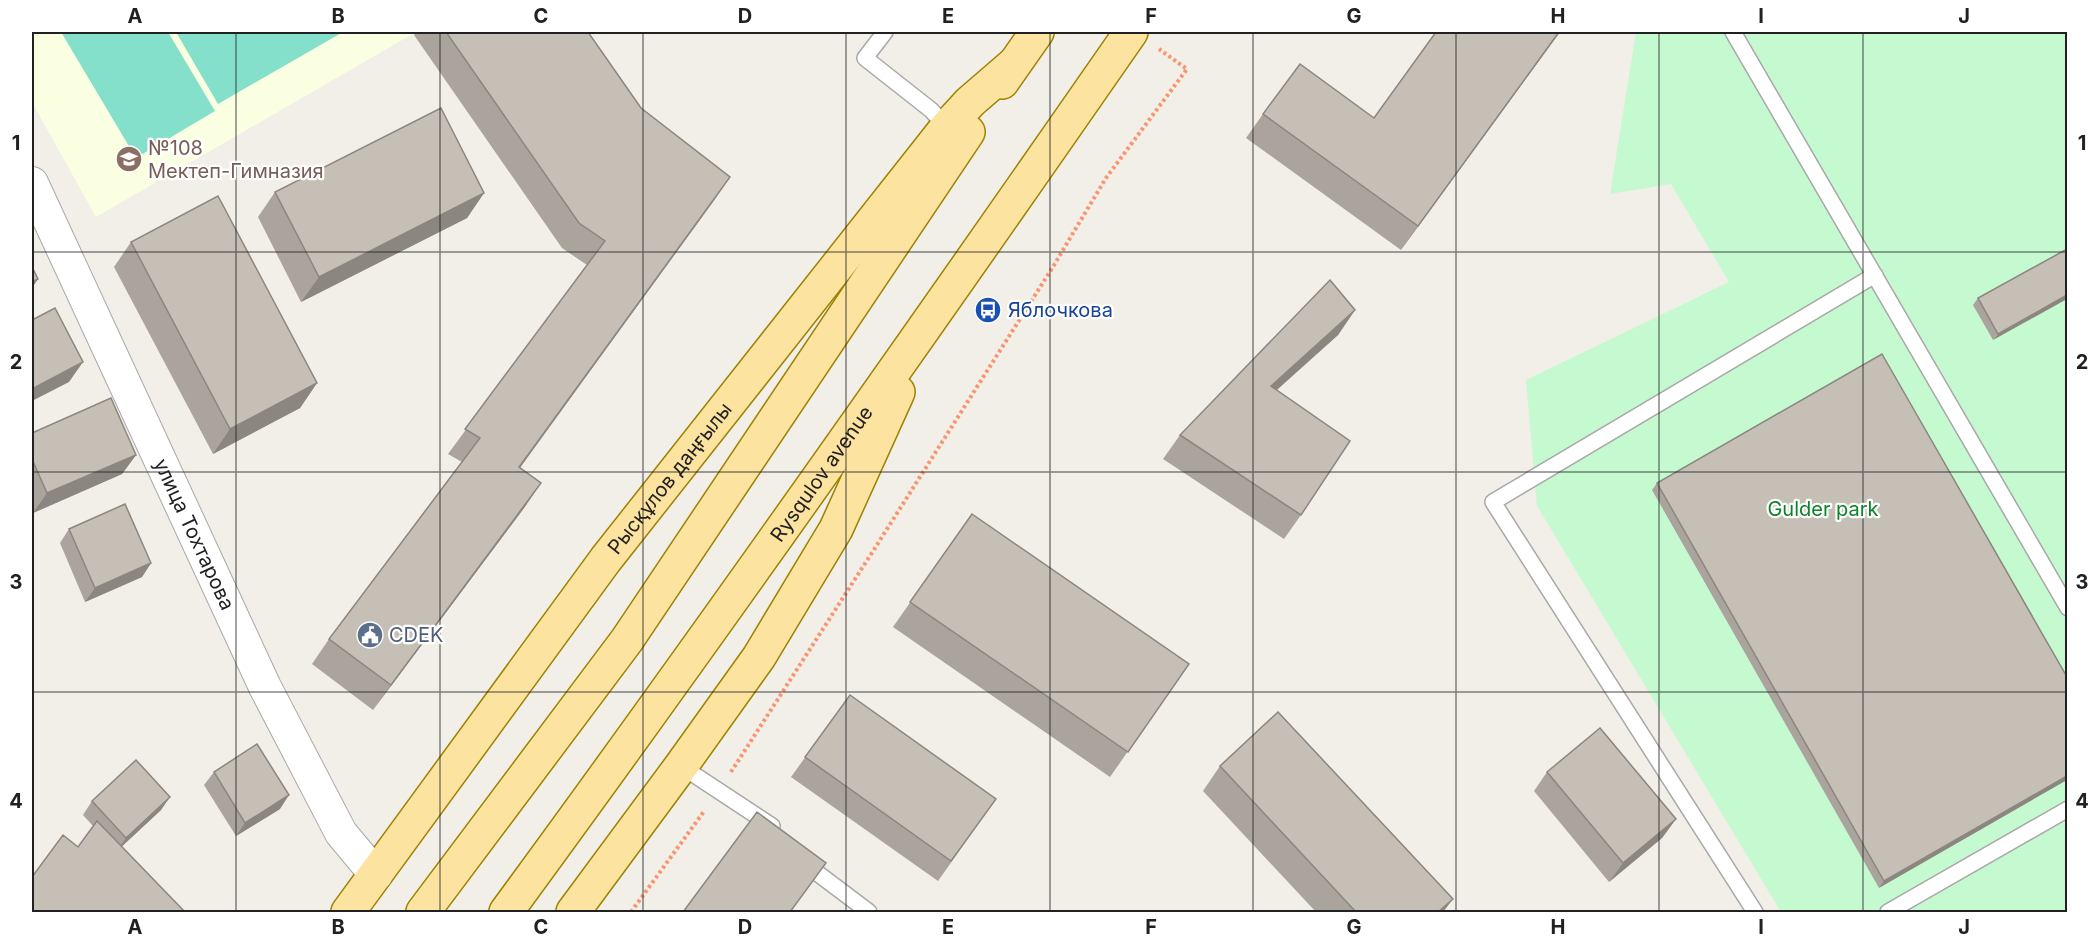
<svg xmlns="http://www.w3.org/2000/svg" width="2099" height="944" font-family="Inter,sans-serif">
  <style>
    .education { fill: #faffe2 }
    .park { fill: #c5fad1 }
    .pitch { fill: #85e0cb }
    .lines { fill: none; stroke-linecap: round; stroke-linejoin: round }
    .service-casing { stroke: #a8a8a8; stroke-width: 18 }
    .minor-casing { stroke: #a8a8a8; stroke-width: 34 }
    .primary-casing { stroke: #9d8200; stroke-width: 36 }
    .path { stroke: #fb936e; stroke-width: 4; stroke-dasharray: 3 3; stroke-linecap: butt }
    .service { stroke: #fff; stroke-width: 15 }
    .minor { stroke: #fff; stroke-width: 32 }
    .primary { stroke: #fde3a0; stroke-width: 33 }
    .wall { fill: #aaa49d }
    .shaded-wall { fill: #8b867f }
    .building { fill: #c6bfb6; stroke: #8b867f; stroke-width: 1.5 }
    .grid { fill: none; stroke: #212121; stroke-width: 1.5; stroke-opacity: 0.55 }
    .labels { text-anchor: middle; stroke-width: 4.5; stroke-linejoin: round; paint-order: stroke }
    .education-label { font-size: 20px; fill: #785e54; stroke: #fff; text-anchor: start }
    .transit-label { font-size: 20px; fill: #164399; stroke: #fff; text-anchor: start }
    .street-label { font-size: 20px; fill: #212121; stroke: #fff }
    .park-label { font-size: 20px; fill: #0b8327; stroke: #fff }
    .service-label { font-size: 20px; fill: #4e5e75; stroke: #fff; text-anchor: start }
    .neatline { fill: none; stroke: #212121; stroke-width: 2 }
    .grid-label { font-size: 20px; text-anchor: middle; font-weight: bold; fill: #212121 }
  </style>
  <rect width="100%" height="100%" fill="#f1efe7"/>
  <path class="education" d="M32 32H416L96 217 32 102Z"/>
  <path class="park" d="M1636 32H2067V912H1781L1537 506 1526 380 1729 282 1671 184 1610 194Z"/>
  <path class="pitch" d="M61 32H168L215 111 136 158Z
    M176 32H343L218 104Z"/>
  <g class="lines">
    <defs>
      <path id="service" d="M885 32 865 58 931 110 947 127
        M1733 32 2068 608
        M681 766 772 826
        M804 863 869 912
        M1755 912 1493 502 1875 275
        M1888 912 2068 809"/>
      <g id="minor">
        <path id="s1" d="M32 183 265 687 341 833 376 875"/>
      </g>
      <g id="primary">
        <path d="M1002 82 1037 32"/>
        <path id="s2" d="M348 912 606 559 947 127 970 102 1014 64"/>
        <path d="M423 912 627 640 968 132"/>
        <path id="s3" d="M506 912C719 622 926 327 1131 32"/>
        <path d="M573 912 681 766 759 657 836 529 898 392"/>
      </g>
    </defs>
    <use href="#service" class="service-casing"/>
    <use href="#minor" class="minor-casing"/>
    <use href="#primary" class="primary-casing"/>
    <path class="path" d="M731 772 875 548 1051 270 1106 178 1187 69 1159 49
      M631 912 705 810"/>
    <use href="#service" class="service"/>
    <use href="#minor" class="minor"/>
    <use href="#primary" class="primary"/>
  </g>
  <path class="wall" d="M417 32H588L641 108 730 177 520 468 541 483 524 508 373 710 312 664 329 639 462 462 448 454 587 265 562 248 414 35Z
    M1560 32 1401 250 1246 138 1263 114 1374 118Z
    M275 192 484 193 467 218 301 302 258 217Z
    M131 242 317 383 300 408 213 454 114 267Z
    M2067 249 1993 340 1973 305 1978 298Z
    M1355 310 1338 335 1277 390 1301 515 1284 539 1163 459 1180 435Z
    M32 433 136 455 122 474 33 513 32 509Z
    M1657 483 2067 677 1879 888 1652 490Z
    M972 514 1189 664 1110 777 893 627Z
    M69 529 151 563 142 577 85 602 60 543Z
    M850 695 996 799 938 881 791 777Z
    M1220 766 1443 912H1316L1203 791Z
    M214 772 280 809 236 836 204 785Z
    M1547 772 1676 819 1662 838 1609 882 1534 791Z
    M92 801 161 810 122 846 78 847 93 826 83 815Z"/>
  <path class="shaded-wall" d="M1559 32H1560L1401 250 1418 226Z
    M730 177 713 202 502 492 519 467Z
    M484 193 467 218 301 302 319 277Z
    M38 279 32 288V282Z
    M2067 295V299L1993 340 1998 334Z
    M1355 310 1338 335 1254 410 1271 386Z
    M83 362 69 382 32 401V389Z
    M317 383 300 408 213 454 230 429Z
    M136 455 122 474 33 513 47 493Z
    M541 483 524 508 373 710 391 685Z
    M151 563 142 577 85 602 95 588Z
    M2067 776V780L1879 888 1884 881Z
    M289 795 280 809 236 836 245 823Z
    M170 797 161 810 117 851 126 838Z
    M1676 819 1662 838 1609 882 1623 863Z
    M1453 899 1443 912H1438Z"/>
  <path class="building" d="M446 32H588L641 108 730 177 519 467 541 483 391 685 329 639 480 438 465 429 605 241 579 223Z
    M1436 32H1559L1418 226 1263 114 1300 64 1374 118Z
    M441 108 484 193 319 277 275 192Z
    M218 196 317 383 230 429 131 242Z
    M2067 249V295L1998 334 1978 298Z
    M32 267 38 279 32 282Z
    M1330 280 1355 310 1271 386 1350 441 1301 515 1180 435Z
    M55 308 83 362 32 389V320Z
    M1882 354 2067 677V776L1884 881 1657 483Z
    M111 398 136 455 47 493 32 459V433Z
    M125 504 151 563 95 588 69 529Z
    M972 514 1189 664 1128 752 910 602Z
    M850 695 996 799 951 861 805 757Z
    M1278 712 1453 899 1438 912H1356L1220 766Z
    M1600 728 1676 819 1623 863 1547 772Z
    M257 744 289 795 245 823 214 772Z
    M136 760 170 797 126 838 92 801Z
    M757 812 826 863 790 912H683Z
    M97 821 185 912H32V877L63 835 78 847Z"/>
  <path class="grid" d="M236 32V912M440 32V912M643 32V912M846 32V912M1050 32V912M1253 32V912M1456 32V912M1659 32V912M1863 32V912M32 252H2068M32 472H2068M32 692H2068"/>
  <defs>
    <symbol id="school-disc" viewBox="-11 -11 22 22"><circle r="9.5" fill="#8d6e63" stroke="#fff"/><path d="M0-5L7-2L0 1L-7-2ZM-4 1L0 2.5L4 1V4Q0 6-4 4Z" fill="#fff"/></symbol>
    <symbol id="bus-disc" viewBox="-11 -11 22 22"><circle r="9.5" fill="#1a4fb4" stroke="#fff"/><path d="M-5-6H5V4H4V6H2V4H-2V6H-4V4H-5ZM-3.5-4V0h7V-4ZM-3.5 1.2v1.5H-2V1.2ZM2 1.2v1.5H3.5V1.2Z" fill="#fff"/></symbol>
    <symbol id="civic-disc" viewBox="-11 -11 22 22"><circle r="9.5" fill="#5c6f8a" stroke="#fff"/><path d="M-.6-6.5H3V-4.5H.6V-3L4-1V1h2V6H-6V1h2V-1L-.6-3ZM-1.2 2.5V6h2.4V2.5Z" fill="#fff"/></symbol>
  </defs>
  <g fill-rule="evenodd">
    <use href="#school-disc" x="114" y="144" width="30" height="30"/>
    <use href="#bus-disc" x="973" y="295" width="30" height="30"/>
    <use href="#civic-disc" x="355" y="620" width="30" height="30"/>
  </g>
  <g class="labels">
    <g class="education-label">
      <text x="148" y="155">№108<tspan x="148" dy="23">Мектеп-Гимназия</tspan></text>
    </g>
    <g class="transit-label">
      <text x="1008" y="317">Яблочкова</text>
    </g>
    <g class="street-label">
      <text dy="7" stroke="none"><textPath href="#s3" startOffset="540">Rysqulov avenue</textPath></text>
      <text dy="7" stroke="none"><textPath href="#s2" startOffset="540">Рысқұлов даңғылы</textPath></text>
      <text dy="7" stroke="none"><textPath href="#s1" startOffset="387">улица Тохтарова</textPath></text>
    </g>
    <g class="park-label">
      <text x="1823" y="516">Gulder park</text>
    </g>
    <g class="service-label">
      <text x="389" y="642">CDEK</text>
    </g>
  </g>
  <rect width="2099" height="944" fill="none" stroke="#ffffff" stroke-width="66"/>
  <rect x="33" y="33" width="2033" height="878" class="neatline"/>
  <g class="grid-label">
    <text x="135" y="23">A</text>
    <text x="338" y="23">B</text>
    <text x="541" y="23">C</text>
    <text x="745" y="23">D</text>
    <text x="948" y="23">E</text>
    <text x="1151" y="23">F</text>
    <text x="1354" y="23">G</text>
    <text x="1558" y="23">H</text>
    <text x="1761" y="23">I</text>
    <text x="1964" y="23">J</text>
    <text x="16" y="150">1</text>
    <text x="2082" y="150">1</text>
    <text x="16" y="369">2</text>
    <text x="2082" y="369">2</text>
    <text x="16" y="589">3</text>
    <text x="2082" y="589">3</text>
    <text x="16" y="808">4</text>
    <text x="2082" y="808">4</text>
    <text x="135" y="934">A</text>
    <text x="338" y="934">B</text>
    <text x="541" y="934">C</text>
    <text x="745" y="934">D</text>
    <text x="948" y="934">E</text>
    <text x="1151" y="934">F</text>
    <text x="1354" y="934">G</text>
    <text x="1558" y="934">H</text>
    <text x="1761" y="934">I</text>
    <text x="1964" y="934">J</text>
  </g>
</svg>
